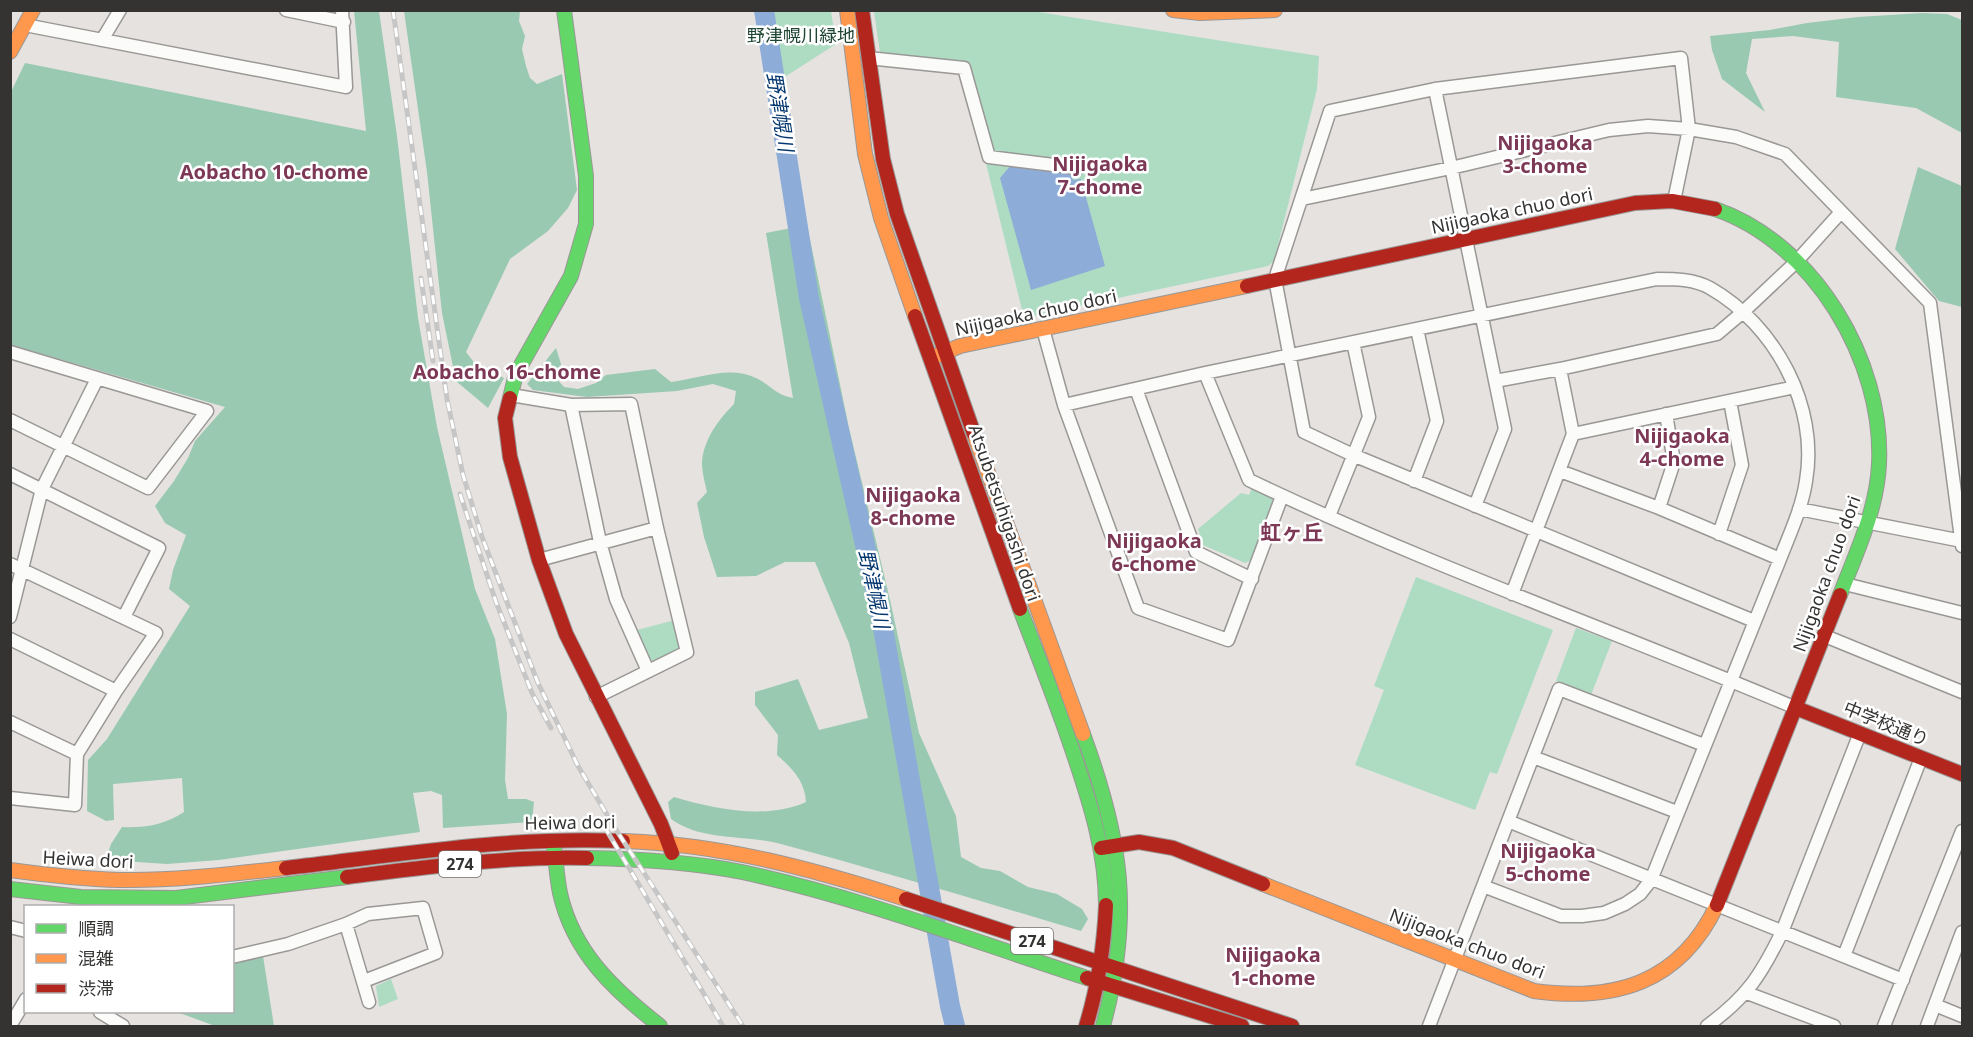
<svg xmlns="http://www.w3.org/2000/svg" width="1973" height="1037" font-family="'Noto Sans','Noto Sans JP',sans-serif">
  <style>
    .green { fill: #addcc3 }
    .forest { fill: #99c9b1 }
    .water { fill: #8dadd8 }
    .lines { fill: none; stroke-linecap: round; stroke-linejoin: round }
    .river { stroke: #8dadd8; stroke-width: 20 }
    .street-casing { stroke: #9a9896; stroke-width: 15 }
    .fast-casing { stroke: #9a9896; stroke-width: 16 }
    .slow-casing { stroke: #9a9896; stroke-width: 16 }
    .jam-casing { stroke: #9a9896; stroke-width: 16 }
    .street { stroke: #fbfbfa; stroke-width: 12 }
    .fast { stroke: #63d668; stroke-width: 14 }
    .slow { stroke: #ff974d; stroke-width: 14 }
    .jam { stroke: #b3261e; stroke-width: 14 }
    .rail-casing { stroke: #c7c6c6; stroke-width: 5 }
    .rail { stroke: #fff; stroke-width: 3; stroke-dasharray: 9; stroke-linecap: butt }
    .labels { text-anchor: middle; stroke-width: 5; stroke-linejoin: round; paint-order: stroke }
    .shield { fill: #fff; stroke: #717070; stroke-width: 1.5 }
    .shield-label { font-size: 16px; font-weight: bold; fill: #343332 }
    .park-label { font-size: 18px; fill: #1f4533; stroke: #fff }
    .street-label { font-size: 18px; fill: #343332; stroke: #fff }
    .water-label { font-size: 20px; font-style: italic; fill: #05376f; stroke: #fff }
    .neighbourhood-label { font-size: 20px; font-weight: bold; fill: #7c3855; stroke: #fff }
    .quarter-label { font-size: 21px; font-weight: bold; fill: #7c3855; stroke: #fff }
  </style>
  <rect width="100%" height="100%" fill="#e5e2e0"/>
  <path class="green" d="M771 11H831L836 44 780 80Z
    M874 11H1032L1319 56 1317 89 1274 261 1268 266 1024 318 980 139 986 136 970 63 880 53Z
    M1252 488 1275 499 1252 560 1245 563 1203 545 1198 529 1241 493 1249 495Z
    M1416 577 1553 630 1497 774 1490 772 1475 810 1355 765 1384 690 1374 686Z
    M675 620 681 650 653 664 637 630Z
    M1576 628 1612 641 1591 695 1556 681Z
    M391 979 398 999 379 1007 376 986Z"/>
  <path class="forest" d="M354 11H379L397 136 418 318 437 427 475 589 495 639 507 714 505 780 508 799H526L534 802 532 822 443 828 442 795 431 791 413 793 420 832 219 860 167 864 106 860 111 844 122 827C145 828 164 825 184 812L182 778 113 784 114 820 106 821 87 811 88 760 107 739 190 606 169 589 173 570 186 535 165 523 155 506 174 481 188 458 195 441 225 407 11 345V92L25 63 366 131Z
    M404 11H520L519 21 525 36 522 49 526 66 530 78 537 84 562 74 577 190 568 208 548 231 510 259 466 352 476 365 504 378 488 408 456 381 442 313 427 172Z
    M1922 13 1947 14 1962 20V133L1916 108 1836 97 1839 42 1793 36 1752 39 1746 73 1765 112 1722 79 1712 50 1710 36 1770 30 1807 23 1858 17Z
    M1918 167 1962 186V307L1939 301 1895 249Z
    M807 225 849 428 890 600 919 733 956 816 961 857 981 868 1000 871 1028 887 1057 894 1082 909 1088 919 1081 931C981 901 881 871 781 844 744 834 703 842 671 819L668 802 674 797C714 809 767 820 806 802 805 781 792 768 777 755L778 735 755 705V692L798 679 819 730 868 718 849 643 815 562H785L756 576 717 577 704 537 697 503 707 492C705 483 702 472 702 463 703 440 719 419 734 404L736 391 713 384 677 391 587 397 533 390 527 384 556 348 561 364 556 378 564 387 578 389 596 383 606 375 655 369 671 382C698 379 729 365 756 378 771 385 775 395 793 398L766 233Z
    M263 956 274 1026H215L177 1012H232L233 962Z"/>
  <path class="water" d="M1011 165 1071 171 1073 180 1081 179 1105 266 1031 290 1000 178Z"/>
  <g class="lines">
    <path class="river" d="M764 10 809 298 880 611 950 1006 955 1026"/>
    <defs>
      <path id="street" d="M286 10 344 22
        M25 25 346 87 342 10
        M102 40 120 10
        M868 58 964 68 989 157 1078 168
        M1435 89 1505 429 1475 506
        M1302 199 1451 168 1609 130 1648 126 1689 129 1736 137 1785 154 1930 303 1962 546
        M1674 201 1689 129 1681 58 1435 89 1330 111 1275 279 1304 432 1353 455 1754 621
        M1043 329 1064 405 1138 608 1228 640 1282 496
        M10 352 207 411 148 488 10 420
        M1205 373 1249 480C1427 565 1614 631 1796 708
        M1495 381 1560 369 1717 334 1743 312 1796 262 1841 212
        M1136 389 1196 552 1252 579
        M511 395 571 405 631 404 657 528 687 652 596 697
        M571 405 600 542 616 599 648 671
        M1064 405 1205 373 1657 279C1675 279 1694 279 1710 288 1775 325 1819 406 1806 481 1802 508 1790 533 1780 559L1651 880 1640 894 1625 904 1604 913 1582 916H1561L1483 886
        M1573 434 1795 387
        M1560 471 1659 508 1780 559
        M10 474 159 548 124 617
        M1414 481 1437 421 1417 329
        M1659 508 1674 462 1666 414
        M1799 509 1962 541
        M1329 516 1369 417 1353 342
        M1719 534 1742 465 1730 401
        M539 560 657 528
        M10 564 156 633 116 691 77 754 75 805 10 798
        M1845 584 1962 613
        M1512 594 1573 434 1560 369
        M10 617 42 489 97 379
        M1825 636 1962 692
        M10 639 116 691
        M10 722 77 754
        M1533 757 1677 812
        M1508 821 1903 980
        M346 924 369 1002
        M10 927 26 931
        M1844 956 1921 758
        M232 957 288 944 346 924 368 914 423 908 436 953 364 981
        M1747 993 1834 1026
        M1935 1005 1962 1016
        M100 1012 123 1026
        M10 1026 26 999
        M1429 1026 1559 689 1704 745
        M1707 1026C1747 997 1761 975 1782 932L1860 733
        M1884 1026 1962 831
        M1927 1026 1962 932"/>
      <path id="fast" d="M1715 209C1814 243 1884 361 1879 464 1877 510 1856 553 1840 595
        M510 398 516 374 571 276 586 224V176L564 10
        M1020 609C1038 656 1057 704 1073 752 1090 802 1106 852 1106 905
        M1083 734C1122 840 1133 915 1103 1026
        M554 847C556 862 557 878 560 893 573 952 614 990 660 1026
        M587 858C639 859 692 862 742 872 859 897 973 941 1087 978
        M10 889 81 897 176 898 347 877"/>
      <path id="slow" d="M847 10 865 154 881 218 915 316
        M1173 10 1200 13 1275 10
        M10 52 33 10
        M931 358 960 346 1247 286
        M974 434 1083 734
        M623 841C721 844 813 869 906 899
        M10 870C47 875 83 879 120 880 175 881 231 874 286 868
        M1263 884 1534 991C1615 1002 1680 983 1717 905"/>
      <path id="jam" d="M862 10 883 159 897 214 974 434
        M1247 286 1635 203 1672 201 1715 209
        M915 316 1020 609
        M510 398 505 418 510 457 539 560 566 634 661 824 672 853
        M1796 708 1962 774
        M1101 848 1139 842 1173 848 1263 884
        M286 868C398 855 510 836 623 841
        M347 877C427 867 507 856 587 858
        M906 899 1292 1026
        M1717 905 1840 595
        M1087 978 1242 1026
        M1086 1026C1098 987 1104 946 1106 905"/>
    </defs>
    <use href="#street" class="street-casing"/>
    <use href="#fast" class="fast-casing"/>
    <use href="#slow" class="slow-casing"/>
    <use href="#jam" class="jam-casing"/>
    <use href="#street" class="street"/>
    <use href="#fast" class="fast"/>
    <use href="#slow" class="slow"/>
    <use href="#jam" class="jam"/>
    <defs>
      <path id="rail" d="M393 10 447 399 463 475 482 537 538 683 578 766 613 825 743 1026
        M421 278 433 361
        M460 494 496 602 532 693 551 728
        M604 826 723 1026"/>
    </defs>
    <use href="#rail" class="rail-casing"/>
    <use href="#rail" class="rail"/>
  </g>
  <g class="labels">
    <g class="shield">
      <rect x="439" y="851" width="42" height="26" rx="4.5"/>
      <rect x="1011" y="928" width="42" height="26" rx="4.5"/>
    </g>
    <g class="shield-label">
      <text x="460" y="870">274</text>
      <text x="1032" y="947">274</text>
    </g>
    <g class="park-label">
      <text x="801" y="42">野津幌川緑地</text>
    </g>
    <g class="street-label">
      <text transform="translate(1512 211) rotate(-12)" y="6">Nijigaoka chuo dori</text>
      <text transform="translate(1036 313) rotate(-12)" y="6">Nijigaoka chuo dori</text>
      <text transform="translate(1004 513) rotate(71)" y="6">Atsubetsuhigashi dori</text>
      <text transform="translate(1827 574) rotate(-70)" y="6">Nijigaoka chuo dori</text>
      <text transform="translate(1886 724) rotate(22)" y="6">中学校通り</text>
      <text transform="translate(570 823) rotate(-1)" y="6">Heiwa dori</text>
      <text transform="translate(88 860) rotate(3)" y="6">Heiwa dori</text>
      <text transform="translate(1467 944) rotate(21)" y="6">Nijigaoka chuo dori</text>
    </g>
    <g class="water-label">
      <text transform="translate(780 112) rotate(81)" y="7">野津幌川</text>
      <text transform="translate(874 589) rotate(78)" y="7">野津幌川</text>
    </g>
    <g class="neighbourhood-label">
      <text x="1545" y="150">Nijigaoka<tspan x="1545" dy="23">3-chome</tspan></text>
      <text x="1100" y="171">Nijigaoka<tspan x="1100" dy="23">7-chome</tspan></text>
      <text x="274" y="179">Aobacho 10-chome</text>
      <text x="507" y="379">Aobacho 16-chome</text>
      <text x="1682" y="443">Nijigaoka<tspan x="1682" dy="23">4-chome</tspan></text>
      <text x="913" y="502">Nijigaoka<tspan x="913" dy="23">8-chome</tspan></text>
      <text x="1154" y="548">Nijigaoka<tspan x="1154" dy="23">6-chome</tspan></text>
      <text x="1548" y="858">Nijigaoka<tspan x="1548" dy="23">5-chome</tspan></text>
      <text x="1273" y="962">Nijigaoka<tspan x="1273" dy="23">1-chome</tspan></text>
    </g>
    <g class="quarter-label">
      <text x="1292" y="540">虹ヶ丘</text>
    </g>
  </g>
  <rect width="1973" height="1037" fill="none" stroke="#343332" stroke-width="24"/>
  <rect x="24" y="905" width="210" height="108" fill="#ffffff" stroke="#aeadad" stroke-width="1.5"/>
  <rect x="36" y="924" width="30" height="9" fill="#63d668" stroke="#aeadad" stroke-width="1.5"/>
  <text x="78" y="935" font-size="18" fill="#343332">順調</text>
  <rect x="36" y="954" width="30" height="9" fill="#ff974d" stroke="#aeadad" stroke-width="1.5"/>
  <text x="78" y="965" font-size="18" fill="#343332">混雑</text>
  <rect x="36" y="984" width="30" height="9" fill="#b3261e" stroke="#aeadad" stroke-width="1.5"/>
  <text x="78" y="995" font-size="18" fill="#343332">渋滞</text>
</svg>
